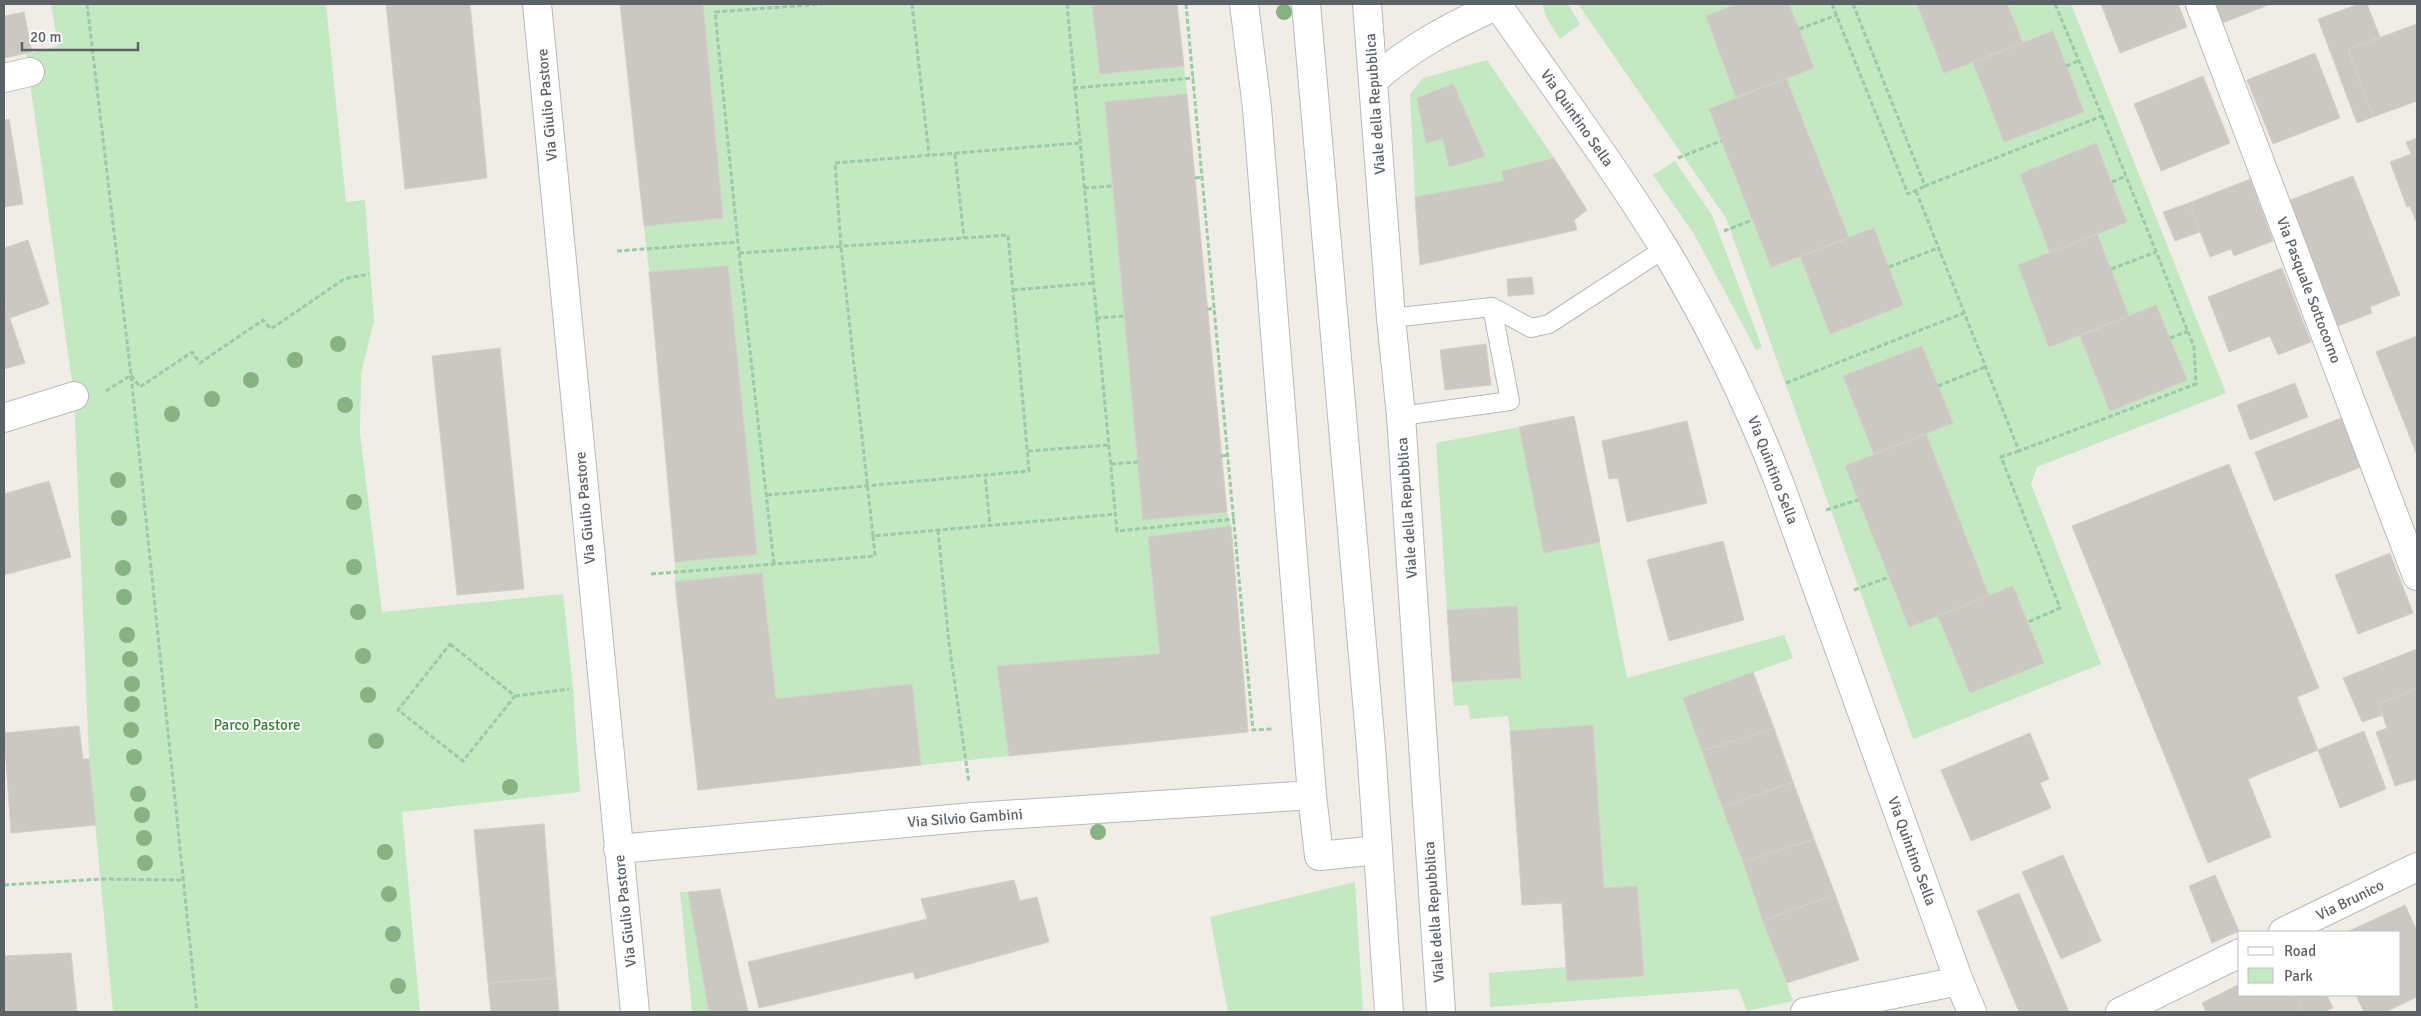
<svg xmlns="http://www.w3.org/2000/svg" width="2421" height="1016" font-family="Signika,sans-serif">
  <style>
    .green { fill: #c4e8c2 }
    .building { fill: #cbc8c3; stroke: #d5cfc4 }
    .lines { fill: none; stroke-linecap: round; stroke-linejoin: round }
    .service-casing { stroke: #b6b9bd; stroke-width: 20 }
    .minor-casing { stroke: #b6b9bd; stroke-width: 30 }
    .tertiary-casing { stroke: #b6b9bd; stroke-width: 30 }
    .path { stroke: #9bcaa6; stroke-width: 3; stroke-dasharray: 5 2.5; stroke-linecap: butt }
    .service { stroke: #fff; stroke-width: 18 }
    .minor { stroke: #fff; stroke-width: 28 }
    .tertiary { stroke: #fff; stroke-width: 28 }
    .tree { fill: #87b282 }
    .labels { text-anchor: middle; stroke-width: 4; stroke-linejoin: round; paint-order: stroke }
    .street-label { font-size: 15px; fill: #5d6267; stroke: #fff }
    .park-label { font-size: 15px; fill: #318231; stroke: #fff }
  </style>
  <rect width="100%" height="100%" fill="#f0ede6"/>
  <path class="green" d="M51 4H326L346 202 365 200 374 320 361 374 360 433 382 612 563 594 573 689 580 792 402 812 420 1012H113L89 759 74 396 26 54 58 46Z
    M703 4H1092L1100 74 1184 66 1187 94 1105 102 1143 520 1227 512 1231 526 1148 537 1160 654 998 666 1009 756 921 765 912 684 776 699 762 573 675 582V562L757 554 728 266 649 272 644 226 723 218Z
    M1542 4H1568L1580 24 1560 39 1547 19Z
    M1578 4H2071L2226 393 2037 467 2031 484 2101 664 1913 739 1726 218Z
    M1487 60 1554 158 1502 171 1504 181 1415 197 1410 94 1423 78Z
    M1675 161 1712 215 1762 347 1756 350 1694 234 1653 175Z
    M1519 427 1544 552 1600 542 1627 678 1784 635 1793 658 1683 698 1793 1001 1747 1011 1738 989 1490 1007 1489 973 1566 967 1567 981 1643 976 1637 887 1604 888 1593 725 1510 731 1508 716 1470 719 1468 705 1454 706 1452 682 1521 678 1517 606 1447 610 1436 443Z
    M1355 882 1363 1012H1228L1210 917Z
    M680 892H688L709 1012H692Z"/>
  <path class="building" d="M386 4H470L487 178 405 189Z
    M620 4H703L723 218 644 226Z
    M1092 4H1177L1184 66 1100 74Z
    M1738 4H1789L1814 68 1736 97 1706 16Z
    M1917 4H2007L2023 43 1944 73Z
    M2101 4H2178L2187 27 2120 53Z
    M2215 4H2271L2222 23Z
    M2359 4H2367L2380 37 2348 49 2373 117 2357 123 2318 19Z
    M24 12 32 52 4 58V16Z
    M2417 24V101L2373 117 2348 49Z
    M2053 31 2084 112 2004 142 1973 62Z
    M2315 53 2340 118 2273 144 2247 80Z
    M2203 76 2230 143 2161 171 2134 104Z
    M1786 78 1849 238 1771 267 1709 109Z
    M1453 84 1485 156 1449 167 1443 139 1426 143 1417 98Z
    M1187 94 1227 512 1143 520 1105 102Z
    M9 119 23 204 4 207V120Z
    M2417 138V224L2410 206 2407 207 2390 162 2411 154 2406 142Z
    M2096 143 2127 222 2050 253 2020 174Z
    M1554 158 1587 210 1574 220 1577 230 1420 265 1415 197 1504 181 1502 171Z
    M2353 176 2400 295 2370 307 2372 313 2338 326 2290 200Z
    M2250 179 2273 241 2234 256 2231 249 2210 257 2189 203Z
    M2189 203 2200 232 2175 241 2163 212Z
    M1874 228 1903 305 1830 334 1800 256Z
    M2097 234 2129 316 2049 347 2018 265Z
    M28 240 49 304 10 318 4 301V248Z
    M728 266 757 554 675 562 649 272Z
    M2282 268 2311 342 2278 355 2270 336 2229 352 2208 297Z
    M1532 277 1534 294 1508 296 1507 279Z
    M4 301 25 363 4 369Z
    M2156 305 2187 380 2110 411 2080 336Z
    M2417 336V455L2376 352Z
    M1486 344 1491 385 1445 390 1440 350Z
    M1922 346 1953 423 1874 454 1843 376Z
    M500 348 524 589 457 595 432 356Z
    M2295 383 2308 417 2250 440 2237 405Z
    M1574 416 1600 542 1544 553 1519 427Z
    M2341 418 2361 467 2274 501 2255 452Z
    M1687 421 1707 503 1627 522 1618 478 1609 479 1602 441Z
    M1926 434 1989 596 1909 627 1845 466Z
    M2229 464 2319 688 2297 697 2318 750 2248 779 2271 837 2208 863 2072 526Z
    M49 481 71 557 4 575V494Z
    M1231 526 1248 732 1009 756 997 666 1160 654 1148 537Z
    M1723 541 1744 620 1669 641 1647 560Z
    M2390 553 2413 613 2358 634 2335 575Z
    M762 573 776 699 912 684 921 765 698 790 675 582Z
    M2013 586 2044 663 1970 693 1938 616Z
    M1517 606 1521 678 1452 682 1447 610Z
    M2417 649V689L2379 704 2383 715 2362 722 2343 678Z
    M1753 672 1774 728 1702 751 1683 698Z
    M2417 688V779L2395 786 2376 732 2387 728 2379 704Z
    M1593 725 1604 888 1637 886 1644 976 1567 981 1562 903 1522 905 1510 731Z
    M79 726 83 759H89L96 825 11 833 4 733Z
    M1774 728 1793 782 1722 807 1702 751Z
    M2364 731 2386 789 2340 808 2318 750Z
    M2030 733 2049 779 2040 783 2051 808 1971 841 1941 770Z
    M1793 782 1814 839 1743 862 1722 807Z
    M544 824 556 978 488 983 474 830Z
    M1814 839 1835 894 1763 921 1743 862Z
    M2063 855 2101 941 2061 959 2022 872Z
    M2215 875 2239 931 2212 943 2189 886Z
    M1014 880 1020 901 1037 897 1049 942 915 979 913 972 759 1008 748 962 927 919 921 899Z
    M720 889 748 1012H709L688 892Z
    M2019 893 2069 1012H2019L1977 911Z
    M1835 894 1859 960 1787 983 1763 921Z
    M2405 905 2417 931V997L2385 1012H2364L2356 995H2400V932H2347Z
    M71 953 77 1012H4V956Z
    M556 978 559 1012H491L488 983Z
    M2240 984V995H2295L2303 1012H2206L2202 1003Z
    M2295 995H2327L2333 1008 2324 1012H2303Z"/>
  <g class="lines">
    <defs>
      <path id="service" d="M1492 307 1531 328 1549 324 1664 249
        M1391 318 1492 307 1510 401 1401 416"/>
      <path id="minor" d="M537 4 635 1012
        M1244 4 1257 108 1312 795 1319 856 1378 850
        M1497 4C1553 85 1612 164 1664 248 1709 323 1747 400 1779 482L1959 981 1972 1012
        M2200 4 2417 576
        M4 78 30 72
        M1374 80C1411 47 1453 25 1498 5
        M4 418 74 396
        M618 849 973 817 1312 795
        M2283 932 2417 867
        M1805 1012 1959 981
        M2120 1012 2240 953"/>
      <path id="tertiary" d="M1306 4 1371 747 1389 1012
        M1367 4 1391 318 1401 416 1441 1012"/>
    </defs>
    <use href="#service" class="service-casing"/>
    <use href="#minor" class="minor-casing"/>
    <use href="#tertiary" class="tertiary-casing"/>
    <path class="path" d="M87 4 131 375 197 1012
      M912 4 929 155
      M1067 4 1117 531 1235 519
      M1186 4 1253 730 1273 729
      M1832 4 1908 194 1925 186
      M1853 4 1925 186 2102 116 2055 4
      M1799 29 1837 15
      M2066 66 2078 61
      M1073 88 1194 78
      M955 154 964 238
      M1678 158 1721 141
      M1195 178 1203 177
      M2112 182 2126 176
      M1084 188 1113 186
      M1916 191 2019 451 2196 384 2194 347 2102 116
      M1724 231 1752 220
      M617 251 739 242
      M739 253 1008 235 1029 471 985 475 990 525
      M1889 267 1938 248
      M2111 269 2156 252
      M1013 290 1093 283
      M1207 309H1215
      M1096 318 1125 316
      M2170 338 2188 331
      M1786 383 1964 313
      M1938 386 1985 367
      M106 391 131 375 140 387 192 352 200 363 263 320 271 329 344 279 369 274
      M1028 451 1109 445
      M2019 451 2001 457 2060 608 2028 622
      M1221 456 1229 455
      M1111 464 1138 462
      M767 495 985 475
      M1826 510 1858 500
      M938 530 949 643 969 783
      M873 536 841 247 835 163 1079 143
      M774 564 739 253 715 12 822 4
      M651 574 875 556 873 536 1116 514
      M1854 590 1889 577
      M450 644 515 696 463 761 398 710Z
      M515 696 569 689
      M4 885 101 879 182 880"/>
    <use href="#service" class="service"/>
    <use href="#minor" class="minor"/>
    <use href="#tertiary" class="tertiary"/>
  </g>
  <g class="tree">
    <circle cx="1284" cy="12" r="8"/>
    <circle cx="338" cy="344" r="8"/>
    <circle cx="295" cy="360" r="8"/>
    <circle cx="251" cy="380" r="8"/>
    <circle cx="212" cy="399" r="8"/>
    <circle cx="345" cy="405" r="8"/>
    <circle cx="172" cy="414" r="8"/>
    <circle cx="118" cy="480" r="8"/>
    <circle cx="354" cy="502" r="8"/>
    <circle cx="119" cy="518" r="8"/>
    <circle cx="354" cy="567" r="8"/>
    <circle cx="123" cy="568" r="8"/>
    <circle cx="124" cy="597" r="8"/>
    <circle cx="358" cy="612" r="8"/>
    <circle cx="127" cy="635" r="8"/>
    <circle cx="363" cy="656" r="8"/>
    <circle cx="130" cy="659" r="8"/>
    <circle cx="132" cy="684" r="8"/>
    <circle cx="368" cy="695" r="8"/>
    <circle cx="132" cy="704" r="8"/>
    <circle cx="131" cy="730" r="8"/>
    <circle cx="376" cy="741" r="8"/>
    <circle cx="134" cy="757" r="8"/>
    <circle cx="510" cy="787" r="8"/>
    <circle cx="138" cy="794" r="8"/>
    <circle cx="142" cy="815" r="8"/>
    <circle cx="1098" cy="832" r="8"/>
    <circle cx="144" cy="838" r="8"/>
    <circle cx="385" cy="852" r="8"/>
    <circle cx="145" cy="863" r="8"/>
    <circle cx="389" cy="894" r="8"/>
    <circle cx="393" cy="934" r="8"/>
    <circle cx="398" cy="986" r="8"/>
  </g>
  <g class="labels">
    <g class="street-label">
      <text transform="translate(1375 104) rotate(-94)" y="5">Viale della Repubblica</text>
      <text transform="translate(547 105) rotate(-95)" y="5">Via Giulio Pastore</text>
      <text transform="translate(1577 118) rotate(55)" y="5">Via Quintino Sella</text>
      <text transform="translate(2309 290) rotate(69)" y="5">Via Pasquale Sottocorno</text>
      <text transform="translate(1773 470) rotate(69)" y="5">Via Quintino Sella</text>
      <text transform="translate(585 508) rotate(-95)" y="5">Via Giulio Pastore</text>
      <text transform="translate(1407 508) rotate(-94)" y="5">Viale della Repubblica</text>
      <text transform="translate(965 818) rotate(-4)" y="5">Via Silvio Gambini</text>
      <text transform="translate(1912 851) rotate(70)" y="5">Via Quintino Sella</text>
      <text transform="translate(2350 900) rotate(-26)" y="5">Via Brunico</text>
      <text transform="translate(625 911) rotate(-96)" y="5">Via Giulio Pastore</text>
      <text transform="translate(1434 912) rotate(-94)" y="5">Viale della Repubblica</text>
    </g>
    <g class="park-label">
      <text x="257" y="730">Parco Pastore</text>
    </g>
  </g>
  <rect width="2421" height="1016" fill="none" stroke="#5d6267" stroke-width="10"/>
  <rect x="2238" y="931" width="162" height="65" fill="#ffffff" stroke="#bec0c2"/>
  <rect x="2248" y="947" width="25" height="8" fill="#ffffff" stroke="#bec0c2"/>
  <text x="2284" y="956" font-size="15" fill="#5d6267">Road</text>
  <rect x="2248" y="968" width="25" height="15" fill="#c4e8c2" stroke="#bec0c2"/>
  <text x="2284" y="981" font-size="15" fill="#5d6267">Park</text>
  <path d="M22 42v8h116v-8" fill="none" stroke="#5d6267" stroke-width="2.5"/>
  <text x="30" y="42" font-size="15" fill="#5d6267" stroke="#ffffff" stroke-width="4" paint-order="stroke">20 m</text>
</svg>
